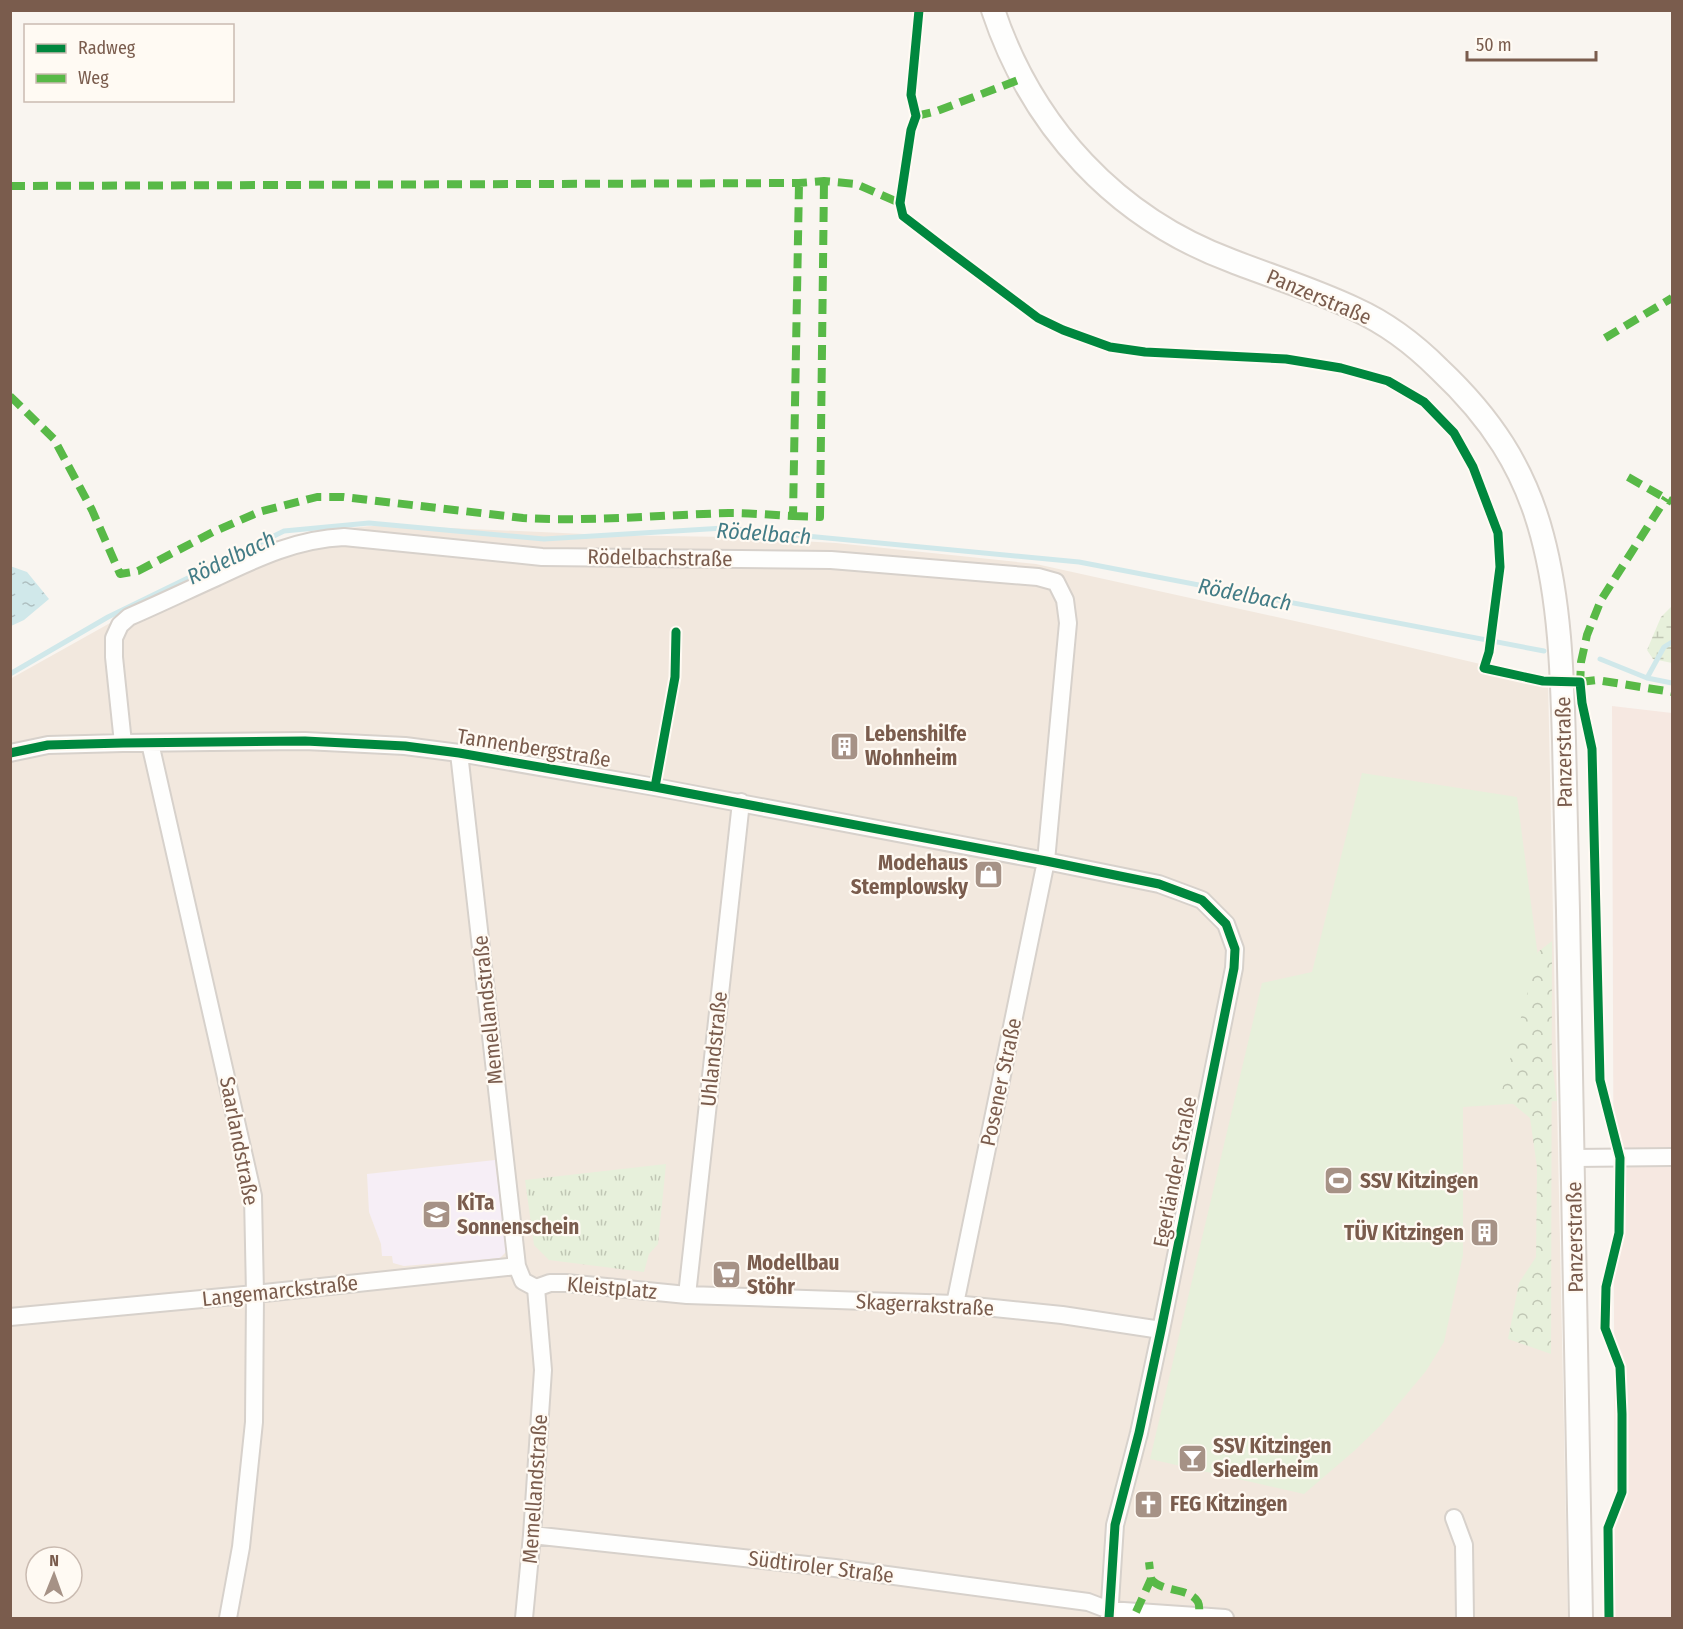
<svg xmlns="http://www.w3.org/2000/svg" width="1683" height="1629" font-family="'Fira Sans Condensed',sans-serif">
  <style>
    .residential { fill: #f2e8de; fill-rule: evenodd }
    .commercial { fill: #f6e8e1 }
    .education { fill: #f6eef6 }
    .grass { fill: #e7f0db }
    .forest { fill: url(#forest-crowns) }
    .wetland { fill: url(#wetland-marsh) }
    .park { fill: url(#park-tufts) }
    .water { fill: url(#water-ripples) }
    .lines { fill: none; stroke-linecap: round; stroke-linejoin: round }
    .stream { stroke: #d0e8ea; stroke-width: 5 }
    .street-casing { stroke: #d7d1cb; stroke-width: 20 }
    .secondary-casing { stroke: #d9d2cb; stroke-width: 26 }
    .street { stroke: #fefefd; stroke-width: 16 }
    .secondary { stroke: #fefefd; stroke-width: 22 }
    .quiet { stroke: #58b947; stroke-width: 8; stroke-dasharray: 15 8; stroke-linecap: butt }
    .cycleway-casing { stroke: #fffaf3; stroke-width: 13 }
    .cycleway { stroke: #00873e; stroke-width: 9 }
    .labels { text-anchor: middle; stroke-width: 4.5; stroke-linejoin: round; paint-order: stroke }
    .street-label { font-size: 21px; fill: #7a5c4d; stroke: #fffaf3 }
    .poi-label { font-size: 21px; font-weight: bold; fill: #7a5c4d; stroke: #fffaf3; text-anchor: start }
    .water-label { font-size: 22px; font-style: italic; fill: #437c86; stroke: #fffaf3 }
  </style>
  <defs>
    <pattern id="forest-crowns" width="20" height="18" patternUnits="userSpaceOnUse" patternTransform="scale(1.5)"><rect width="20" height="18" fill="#e7f0db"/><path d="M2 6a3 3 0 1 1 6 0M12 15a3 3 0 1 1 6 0" fill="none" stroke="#c0c6b4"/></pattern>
    <pattern id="wetland-marsh" width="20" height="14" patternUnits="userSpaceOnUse" patternTransform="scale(1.5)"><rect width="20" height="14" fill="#e7f0db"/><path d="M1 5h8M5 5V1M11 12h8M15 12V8" fill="none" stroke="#c0c6b4"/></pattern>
    <pattern id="park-tufts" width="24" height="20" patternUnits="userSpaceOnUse" patternTransform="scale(1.5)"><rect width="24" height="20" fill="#e7f0db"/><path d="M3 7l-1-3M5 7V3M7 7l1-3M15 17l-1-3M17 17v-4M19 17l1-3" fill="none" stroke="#c0c6b4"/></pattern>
    <pattern id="water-ripples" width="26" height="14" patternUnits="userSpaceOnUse" patternTransform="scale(1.5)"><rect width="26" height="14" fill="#d0e8ea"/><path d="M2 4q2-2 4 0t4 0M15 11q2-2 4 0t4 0" fill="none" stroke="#aebfc0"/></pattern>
  </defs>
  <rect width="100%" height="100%" fill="#f9f5f0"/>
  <path class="residential" d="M384 525 606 535 728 537 836 543 1036 564 1340 631 1548 680 1568 1618H11L10 679 237 552 312 531ZM36 1557H72V1593H36Z"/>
  <path class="commercial" d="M1612 706 1672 713V1618H1615Z"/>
  <path class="education" d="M495 1160 506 1252 500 1258 404 1266 393 1263 392 1256H382L381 1244 369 1212 367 1174Z"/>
  <path class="grass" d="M1362 773 1517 797 1557 1101 1463 1107V1255L1444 1342 1426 1371 1381 1425 1354 1451 1304 1494 1150 1459 1262 983 1312 972Z"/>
  <path class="forest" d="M1552 941 1551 1354 1508 1339 1519 1283 1536 1257 1537 1167 1530 1118 1501 1094 1538 952Z"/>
  <path class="wetland" d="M1672 606V663L1653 659 1647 650 1661 617Z"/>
  <path class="park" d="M666 1164 658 1244 649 1254 644 1272 549 1260 534 1245 525 1180Z"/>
  <path class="water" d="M10 566 27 572 49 599 24 620 11 626Z"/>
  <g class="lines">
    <path class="stream" d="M1600 659 1647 678 1672 683
      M10 674 108 617 284 531 369 523 544 539 724 528 1079 562 1544 651
      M1647 678 1664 647 1672 642"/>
    <defs>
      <path id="street" d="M123 743 114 657V638L120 625 129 617C159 604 188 590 217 577 259 557 298 539 344 537L542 557 831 560 1038 577 1056 582 1065 600 1068 623 1046 861 955 1304
        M150 743 253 1196 255 1294 254 1422 241 1547 228 1618
        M10 753 48 745 123 743 305 741 405 746 459 753 655 787 1046 861 1159 884 1202 900 1226 924 1235 949 1234 968 1161 1330 1139 1433 1115 1525 1109 1618
        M459 753 517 1266
        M1574 1158 1672 1157
        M536 1288 550 1283H566L687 1295 955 1304 1062 1315 1161 1330
        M687 1295 741 802
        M10 1317 255 1294 517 1266 523 1281 536 1288
        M1454 1518 1464 1545 1465 1618
        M532 1535 835 1568 1088 1602 1109 1610 1225 1618
        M524 1618 532 1535 543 1370 536 1288"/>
      <path id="secondary" d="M993 10C1032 127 1116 218 1232 261 1273 277 1315 290 1355 309 1386 323 1415 345 1439 369 1490 417 1524 467 1542 535 1560 602 1562 672 1564 741 1565 798 1567 854 1568 911 1574 1147 1576 1383 1581 1618"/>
    </defs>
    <use href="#street" class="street-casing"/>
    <use href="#secondary" class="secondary-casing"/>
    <use href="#street" class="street"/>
    <use href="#secondary" class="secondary"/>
    <path class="quiet" d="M916 116 937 111 1021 79
      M10 186 799 183 824 181 856 184 900 203
      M1605 338 1672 298
      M10 396 54 439 92 510 120 574 138 571 213 532 259 512 317 497H343L523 518C591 522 661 515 729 513 750 513 772 515 793 516L799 183
      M1628 477 1672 502
      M793 516 820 517 824 181
      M1580 682 1597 680 1672 692
      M1580 686 1581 662 1587 635 1601 600 1666 498
      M1151 1579C1162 1593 1189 1587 1198 1602 1200 1606 1199 1612 1199 1617
      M1136 1612 1151 1579 1149 1562"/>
    <defs>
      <path id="cycleway" d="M919 10 911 95 916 116 911 130 900 203 903 216 942 246 1038 318 1063 330 1110 347 1145 352 1286 359 1341 368 1388 381 1424 402 1454 433 1473 467 1498 533 1500 567 1489 652 1484 668 1543 681 1580 682 1582 703 1592 749 1600 1080 1620 1158 1619 1233 1606 1287 1605 1328 1620 1367 1622 1414V1492L1608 1528 1609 1618
        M10 753 48 745 123 743 305 741 405 746 459 753 655 787 1046 861 1159 884 1202 900 1226 924 1235 949 1234 968 1161 1330 1139 1433 1115 1525 1109 1618
        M655 787 675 677 676 632"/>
    </defs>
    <use href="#cycleway" class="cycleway-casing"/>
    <use href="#cycleway" class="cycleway"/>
  </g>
  <defs>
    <symbol id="building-square" viewBox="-11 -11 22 22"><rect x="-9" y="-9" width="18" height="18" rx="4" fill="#a69286" stroke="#fffaf3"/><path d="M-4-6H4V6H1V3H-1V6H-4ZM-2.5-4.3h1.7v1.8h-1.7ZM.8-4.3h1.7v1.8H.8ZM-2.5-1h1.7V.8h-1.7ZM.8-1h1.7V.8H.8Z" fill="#fff"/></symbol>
    <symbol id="shop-square" viewBox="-11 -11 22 22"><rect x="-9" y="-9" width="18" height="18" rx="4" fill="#a69286" stroke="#fffaf3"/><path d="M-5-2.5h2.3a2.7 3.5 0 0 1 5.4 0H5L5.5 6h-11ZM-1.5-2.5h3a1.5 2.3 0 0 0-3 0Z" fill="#fff"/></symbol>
    <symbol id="stadium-square" viewBox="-11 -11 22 22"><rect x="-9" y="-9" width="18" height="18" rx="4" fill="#a69286" stroke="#fffaf3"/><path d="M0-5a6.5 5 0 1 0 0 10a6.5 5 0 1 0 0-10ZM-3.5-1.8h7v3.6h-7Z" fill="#fff"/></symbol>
    <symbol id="school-square" viewBox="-11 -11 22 22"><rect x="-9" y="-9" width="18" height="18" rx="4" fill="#a69286" stroke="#fffaf3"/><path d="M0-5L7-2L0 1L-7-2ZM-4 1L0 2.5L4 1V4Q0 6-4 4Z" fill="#fff"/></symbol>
    <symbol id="supermarket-square" viewBox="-11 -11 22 22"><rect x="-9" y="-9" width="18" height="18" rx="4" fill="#a69286" stroke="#fffaf3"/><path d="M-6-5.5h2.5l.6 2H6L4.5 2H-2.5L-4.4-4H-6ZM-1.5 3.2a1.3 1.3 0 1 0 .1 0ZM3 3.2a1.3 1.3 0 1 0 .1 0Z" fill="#fff"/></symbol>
    <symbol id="bar-square" viewBox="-11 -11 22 22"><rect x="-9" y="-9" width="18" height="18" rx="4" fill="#a69286" stroke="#fffaf3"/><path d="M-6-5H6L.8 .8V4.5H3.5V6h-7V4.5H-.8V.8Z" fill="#fff"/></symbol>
    <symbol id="church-square" viewBox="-11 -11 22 22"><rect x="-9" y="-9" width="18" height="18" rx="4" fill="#a69286" stroke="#fffaf3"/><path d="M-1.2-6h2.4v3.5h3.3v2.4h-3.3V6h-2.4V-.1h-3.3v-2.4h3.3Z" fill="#fff"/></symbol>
  </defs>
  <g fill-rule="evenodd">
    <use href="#building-square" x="828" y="730" width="33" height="33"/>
    <use href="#shop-square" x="972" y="858" width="33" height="33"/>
    <use href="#stadium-square" x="1322" y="1164" width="33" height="33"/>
    <use href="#school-square" x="420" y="1198" width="33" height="33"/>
    <use href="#building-square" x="1468" y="1216" width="33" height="33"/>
    <use href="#supermarket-square" x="710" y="1258" width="33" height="33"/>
    <use href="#bar-square" x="1176" y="1442" width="33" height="33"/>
    <use href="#church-square" x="1132" y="1488" width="33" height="33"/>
  </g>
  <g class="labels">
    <g class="street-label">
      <text transform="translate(1319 297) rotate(23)" y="7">Panzerstraße</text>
      <text transform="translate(660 558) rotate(1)" y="7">Rödelbachstraße</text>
      <text transform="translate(534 748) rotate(9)" y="7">Tannenbergstraße</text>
      <text transform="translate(1564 752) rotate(-91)" y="7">Panzerstraße</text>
      <text transform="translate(488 1010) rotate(-96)" y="7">Memellandstraße</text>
      <text transform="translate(714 1049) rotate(-84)" y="7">Uhlandstraße</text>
      <text transform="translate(1001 1082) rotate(-78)" y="7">Posener Straße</text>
      <text transform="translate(239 1141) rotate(79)" y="7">Saarlandstraße</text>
      <text transform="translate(1175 1172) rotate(-79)" y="7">Egerländer Straße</text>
      <text transform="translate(1575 1237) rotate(-91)" y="7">Panzerstraße</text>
      <text transform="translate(612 1288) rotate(5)" y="7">Kleistplatz</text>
      <text transform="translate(280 1291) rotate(-6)" y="7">Langemarckstraße</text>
      <text transform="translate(925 1305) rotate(3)" y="7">Skagerrakstraße</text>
      <text transform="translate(535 1489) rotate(-86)" y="7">Memellandstraße</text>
      <text transform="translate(821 1567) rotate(7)" y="7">Südtiroler Straße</text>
    </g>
    <g class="poi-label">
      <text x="865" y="741">Lebenshilfe<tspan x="865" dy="24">Wohnheim</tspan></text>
      <text x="968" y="870" text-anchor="end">Modehaus<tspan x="968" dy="24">Stemplowsky</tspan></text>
      <text x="1360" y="1188">SSV Kitzingen</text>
      <text x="457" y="1210">KiTa<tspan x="457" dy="24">Sonnenschein</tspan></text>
      <text x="1464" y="1240" text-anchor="end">TÜV Kitzingen</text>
      <text x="747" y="1270">Modellbau<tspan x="747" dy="24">Stöhr</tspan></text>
      <text x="1213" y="1453">SSV Kitzingen<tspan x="1213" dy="24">Siedlerheim</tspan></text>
      <text x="1170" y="1511">FEG Kitzingen</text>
    </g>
    <g class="water-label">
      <text transform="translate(764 533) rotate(4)" y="8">Rödelbach</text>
      <text transform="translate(231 557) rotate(-26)" y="8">Rödelbach</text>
      <text transform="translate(1245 594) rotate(11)" y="8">Rödelbach</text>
    </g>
  </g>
  <rect width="1683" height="1629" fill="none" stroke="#7a5c4d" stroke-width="24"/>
  <rect x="24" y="24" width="210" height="78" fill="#fffaf3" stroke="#cabbb1" stroke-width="1.5"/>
  <rect x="36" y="44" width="30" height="9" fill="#00873e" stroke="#cabbb1" stroke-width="1.5"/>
  <text x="78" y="54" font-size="18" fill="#7a5c4d">Radweg</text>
  <rect x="36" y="74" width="30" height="9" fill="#58b947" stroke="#cabbb1" stroke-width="1.5"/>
  <text x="78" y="84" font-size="18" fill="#7a5c4d">Weg</text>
  <g transform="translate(54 1575) rotate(1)"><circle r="28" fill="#fffaf3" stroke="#cabbb1" stroke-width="1.5"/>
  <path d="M0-4.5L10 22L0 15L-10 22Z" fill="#a69286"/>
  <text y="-9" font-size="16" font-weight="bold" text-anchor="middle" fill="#7a5c4d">N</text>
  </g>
  <path d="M1467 51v9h129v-9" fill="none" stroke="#7a5c4d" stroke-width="3"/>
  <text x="1476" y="51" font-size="18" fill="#7a5c4d" stroke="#fffaf3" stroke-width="4.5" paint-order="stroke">50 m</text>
</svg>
